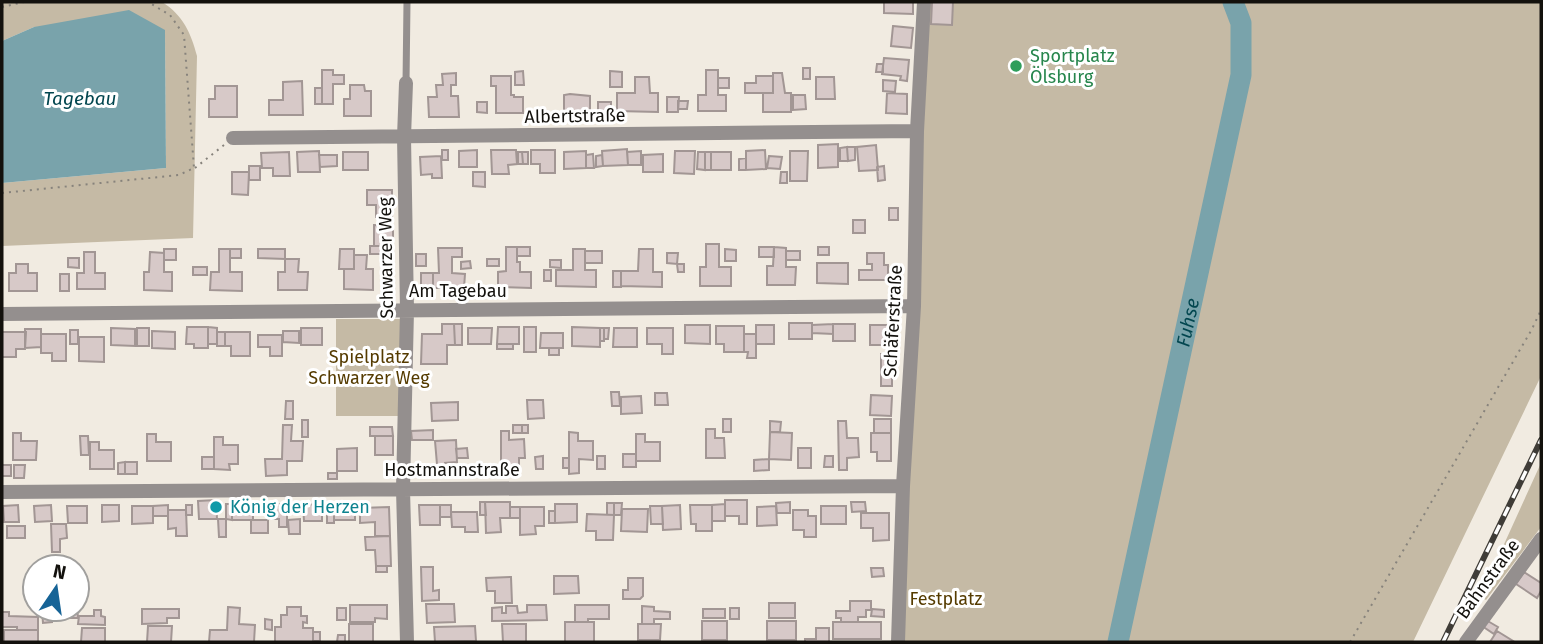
<svg xmlns="http://www.w3.org/2000/svg" width="1543" height="644" font-family="'Fira Sans',sans-serif">
  <style>
    .green { fill: #c5baa5 }
    .water { fill: #79a3ab }
    .lines { fill: none; stroke-linecap: round; stroke-linejoin: round }
    .river { stroke: #79a3ab; stroke-width: 21 }
    .building { fill: #d7c9c8; stroke: #a29694; stroke-width: 2 }
    .path { stroke: #87837c; stroke-width: 2; stroke-dasharray: 2 5; stroke-linecap: butt }
    .lane { stroke: #948f8e; stroke-width: 7 }
    .street { stroke: #948f8e; stroke-width: 14 }
    .rail-casing { stroke: #3f3c37; stroke-width: 6 }
    .rail { stroke: #fff; stroke-width: 3.5; stroke-dasharray: 10; stroke-linecap: butt }
    .leisure-dot { fill: #2e9e5b; stroke: #fff; stroke-width: 2.5 }
    .culture-dot { fill: #0f9aa8; stroke: #fff; stroke-width: 2.5 }
    .labels { text-anchor: middle; stroke-width: 6; stroke-linejoin: round; paint-order: stroke }
    .leisure-label { font-size: 18px; fill: #27864d; stroke: #fff; text-anchor: start }
    .street-label { font-size: 18px; fill: #13110d; stroke: #fff }
    .park-label { font-size: 18px; fill: #553b00; stroke: #fff }
    .culture-label { font-size: 18px; fill: #0d838f; stroke: #fff; text-anchor: start }
    .water-label { font-size: 19px; font-style: italic; fill: #02464f; stroke: #fff }
  </style>
  <rect width="100%" height="100%" fill="#f1ebe1"/>
  <path class="green" d="M2 2H162C183 15 191 33 197 56L193 238 2 246V183L166 168 165 30 34 27 2 41Z
    M927 2H1541V376L1413 642H902Z
    M336 319H402L403 416H336Z
    M1541 463V527L1486 600 1480 597Z"/>
  <path class="water" d="M129 10 165 30 166 168 2 183V41L34 27Z"/>
  <g class="lines">
    <path class="river" id="s1" d="M1118 642 1241 75V23L1233 2"/>
  </g>
  <path class="building" d="M884 2H913V14L884 13Z
    M932 2H953L952 25 931 24Z
    M893 26 913 28 911 48 891 46Z
    M884 58 909 60 907 81 900 80 901 76 882 74Z
    M877 64H883V72H876Z
    M803 68H810V79H803Z
    M322 70H333V75H344V84H333V104H322Z
    M706 70H718V95H726V111H698V95H706Z
    M523 71 524 85H515V72Z
    M610 71 622 72V87H610Z
    M456 73V85H451V96H458L459 117H429L428 97H437L436 85H443L442 74Z
    M773 73H782L785 93H791V112H763V93H773Z
    M491 76H511V95H514V97H523V113H496V86H491Z
    M756 76H773V93H745V83H756Z
    M635 77H649L650 93H658V112L617 111V93H635Z
    M816 77H834L835 99H816Z
    M718 78H729V88H718Z
    M883 80 896 81 895 92 883 91Z
    M302 81 303 115H269V100H283V82Z
    M350 85H364L365 91H371V116H344V99H350Z
    M215 86H237V117H209V99H215Z
    M315 88H322V104H315Z
    M887 93 907 94V114L886 113Z
    M570 94 590 96V114L564 113V95Z
    M793 95H805L806 109 793 110Z
    M667 97H679L678 112H667Z
    M678 101H688L687 109H678Z
    M477 102H487V113L477 112Z
    M598 102H611V114L598 115Z
    M838 144V167L818 168V145Z
    M876 145 878 170 859 171 857 147Z
    M847 147H855V160L848 161Z
    M847 147 848 161H840V148Z
    M627 149 628 165 603 166 602 151Z
    M442 150H448V160H442Z
    M477 150V167H459V151Z
    M491 150H516L517 164 508 165 509 174H492Z
    M531 150H555V173H540V164H531Z
    M765 150 766 169 746 170V151Z
    M319 151 320 172H298L297 152Z
    M586 151V168L564 169V152Z
    M641 151V165H628L627 152Z
    M675 151H695L694 174 674 173Z
    M790 151H808L807 181H790Z
    M289 152 290 176H273V168H262L261 153Z
    M343 152H368V170H343Z
    M518 152H522L523 164H518Z
    M522 152H528V164H523Z
    M698 152H705V170L697 169Z
    M705 152H711V170H705Z
    M711 152H731V170H711Z
    M593 154 594 168H586V155Z
    M663 154V172H643V155Z
    M319 155H337V166L320 167Z
    M602 155 603 166 596 167V156Z
    M441 156 442 178H432V174L421 175 420 157Z
    M769 156 782 157 780 169 767 168Z
    M746 158V170H739V159Z
    M249 166H260V180H249Z
    M884 166 885 180 878 181 877 167Z
    M232 172H249L248 195 232 194Z
    M473 172H485V187L473 186Z
    M781 172H787V183H780Z
    M367 190H392V217H376V205H367Z
    M889 208H898V220H889Z
    M853 220H865V233H853Z
    M374 225 393 226V246H374Z
    M706 244H719V267H731V286H700V267H706Z
    M370 246H382V254H370Z
    M506 247H517V262H520V272H531V288L498 287V272L506 271Z
    M517 247H530V256H517Z
    M759 247H774V257H759Z
    M774 247 786 248V267H796L795 285H767V266H773Z
    M818 247H829V255H818Z
    M438 248H462V257H452V273L465 274 464 288H433V273H439Z
    M164 249H176V260H164Z
    M219 249H230V272H242V291L210 290 211 272H219Z
    M230 249H241V258H230Z
    M258 249H285V259L258 258Z
    M340 249H354V269H339Z
    M573 249H585V270H596V287L556 286V270H573Z
    M639 249H653V272H662V287L621 286V271H638Z
    M725 249 736 250V261H725Z
    M585 251H602V263H585Z
    M786 251H800V260H786Z
    M84 252H95V273H105V289H77V273H84Z
    M150 252 164 253V272H172V291L144 290V272H149Z
    M667 253H678L677 264 667 263Z
    M867 253H884V265H888V280H859V270H872V264H867Z
    M416 254H426V266H416Z
    M354 255H367L366 269H373V290L344 289V269H354Z
    M68 258H79V268L68 267Z
    M285 259H299L298 272H308L307 290H278V272H285Z
    M487 259H499V266H487Z
    M550 260H561V268L550 267Z
    M470 261 471 268 461 269V262Z
    M817 263H848V284L817 283Z
    M16 264H28V273H37V291H9V273H16Z
    M677 264H684V272H678Z
    M193 267H207V275H193Z
    M544 270H551V281H544Z
    M613 271H621V287H613Z
    M421 273H433V287H421Z
    M60 274H69V291H60Z
    M789 323H812V339H789Z
    M442 324H454L455 345H447V364H421L422 334H442Z
    M454 324H462V345H455Z
    M833 324H855V341H833Z
    M833 324V334L812 333V325Z
    M685 325H710V344L685 343Z
    M756 325H774V344H756Z
    M870 325H895V345H870Z
    M716 326H744V352H724V344H716Z
    M187 327H208V348H194V344H186Z
    M208 327 217 328V344H208Z
    M498 327H519V344H497Z
    M524 327H536V352H524Z
    M572 327 600 328V347L572 346Z
    M111 328 135 329V346L111 345Z
    M137 328H149V346H137Z
    M301 328H322V345H301Z
    M468 328H492L491 344H468Z
    M600 328H604V341H600Z
    M604 328H609L608 339H604Z
    M614 328H637V347H613Z
    M647 328H673V354H662V344H647Z
    M25 329H41V347L25 348Z
    M70 330H78V344H70Z
    M152 331 175 332V349L152 348Z
    M283 331H299V343L283 342Z
    M2 332H26L25 349H16V357H2Z
    M217 332H225V346H217Z
    M225 332H250V356H231V346H225Z
    M541 333H563V348H540Z
    M41 334H66V361H52V353H41Z
    M744 334H756V358H747L748 352H744Z
    M258 335H282V356H270V347H258Z
    M79 337H104V362L79 361Z
    M497 344H513V349H497Z
    M549 348H559V355H549Z
    M881 354H892V386H881Z
    M611 392H619L620 406H612Z
    M655 393H667L668 405H655Z
    M871 395 892 396 891 416 870 415Z
    M641 396 642 413 621 414V397Z
    M527 400H543L544 418 528 419Z
    M286 401H293V419H285Z
    M458 402V420L432 421 431 403Z
    M723 419H731V432H723Z
    M874 419H891V433H874Z
    M302 420H308V437H302Z
    M770 421 781 422 780 432H770Z
    M838 421H846L847 438H858L859 457 847 458V470H839Z
    M283 425H292L291 441H303L302 461H287V475L266 476 265 459H282Z
    M513 425H522V433H513Z
    M522 425H528V433H522Z
    M370 427H392L393 436H370Z
    M706 429H715V438H724L725 458H706Z
    M433 430V440H412L411 431Z
    M501 431H509V440L524 439 525 458H519V467H512L513 473H501Z
    M569 432 578 433V441H593V460L579 459V473L569 474Z
    M770 432 792 433 791 460 769 459Z
    M13 433H21V441H37L36 460H13Z
    M871 433H891V461H877V452H871Z
    M147 434H156V442H171V461H147Z
    M636 434H645V442H660V461H636Z
    M80 436H88L89 455H81Z
    M375 436H393V455H375Z
    M214 437H223V445H238V464H229L230 470 214 469Z
    M456 440 457 462 445 463V475L438 476 435 441Z
    M90 442H99V450H114V469H90Z
    M357 448V471H337V449Z
    M467 448 468 458H457L456 449Z
    M798 448H811V468H798Z
    M623 454H636V467H623Z
    M543 456V469H536L535 457Z
    M597 456H605V469H597Z
    M825 456H833V467H824Z
    M202 457H214V469H202Z
    M563 458H569V468H563Z
    M769 459V470L754 471V460Z
    M125 462V474H118V463Z
    M125 462H137V474H125Z
    M2 465H11V476H2Z
    M14 465H25L24 478H14Z
    M328 473H337V479H328Z
    M216 500 217 519H199L198 501Z
    M725 500H747V524H739V516H725Z
    M480 502H485L486 515H480Z
    M485 502H510V518H500L501 532 486 533Z
    M790 502V513H777L776 503Z
    M851 502H865L866 511 852 512Z
    M334 503H355V520H334Z
    M607 503H614V515H607Z
    M614 503H622L621 515H614Z
    M226 504H232V520L226 519Z
    M232 504H253V520H232Z
    M270 504H287V527H279V519H270Z
    M322 504V521H304L303 505Z
    M555 504H577V522L555 523Z
    M725 504V521H712V505Z
    M18 505 19 522H4L3 506Z
    M51 505 52 521 35 522 34 506Z
    M102 505H119V521L102 522Z
    M168 505V516H153V506Z
    M186 505H192V515H186Z
    M419 505H440V525H420Z
    M440 505H451V517H440Z
    M680 505 681 529 663 530 662 506Z
    M690 505H712V531H696V524H691Z
    M67 506H87V523H68Z
    M132 506H153V523L132 524Z
    M650 506H662L663 524H651Z
    M776 506 777 525 757 526V507Z
    M821 506H846V524H821Z
    M389 507 390 536H375V522L360 523V508Z
    M510 507H520V518H510Z
    M520 507H544V526H535L536 534 520 535Z
    M327 509H334V523H327Z
    M622 509H648L647 532 621 531Z
    M168 510H186L187 536H176V528L168 529Z
    M793 510H808V516H816V537H804V530H793Z
    M549 511H555V523H549Z
    M451 512H477L478 532H465V527H452Z
    M861 513H889V540L873 541V528H861Z
    M587 514 614 515 613 540H596V531H586Z
    M218 519H226V537H219Z
    M300 519V534H289L288 520Z
    M251 520H268V533H251Z
    M51 524H66L67 538 60 539V552H52Z
    M7 526H25V538H7Z
    M390 536 391 566H376L375 550H366L365 537Z
    M376 566H387V572H376Z
    M421 567H433V591L439 590V600L422 601Z
    M871 568H883L884 576 872 577Z
    M1524 572 1541 583V591L1537 598 1516 584Z
    M554 576H578L579 593 554 594Z
    M511 577 512 603H495V591H487L486 578Z
    M628 578H643V596L640 599H623V590H628Z
    M850 601H871V610H866V617H858V622H841V618H836V611H850Z
    M769 603H795V618H769Z
    M426 604H454L455 622 427 623Z
    M350 605H387V619L375 618V622H350Z
    M527 605H546L547 620 492 621V608L502 607V613H506V606H517L518 613 527 612Z
    M575 605H609V619H588V622H575Z
    M77 606 78 618H68V609H77Z
    M642 606 654 607V611L670 612V619H654V624H642Z
    M228 607 240 608 239 624 255 625 254 642H209L210 630H227Z
    M287 607H301V616H307V623L303 622V628H313V642H275V627H281V615H287Z
    M337 608H346V620H337Z
    M730 608H739V619H730Z
    M142 609H179V618H167V623L142 624Z
    M703 609H725V618H703Z
    M872 609 884 610V617L871 616Z
    M51 610 52 622 43 623 42 611Z
    M94 610H101V616L105 617V625L78 624 79 616H94Z
    M2 612H9V616L38 617V630H17V627H2Z
    M265 619 272 620V630L265 629Z
    M1486 620 1498 627 1494 634 1482 626Z
    M702 621H727V640H702Z
    M767 621H796V640H767Z
    M565 622H594V642H565Z
    M833 622H881V639H833Z
    M349 624H373V642H349Z
    M502 624H526V642H503Z
    M638 624H661L660 640H638Z
    M148 626H172L171 642H147Z
    M475 626 476 641 435 642 434 627Z
    M82 628H105V642H81Z
    M816 628H829V642H805V639H816Z
    M4 630H38V642H4Z
    M1497 631 1513 641 1512 642H1490Z
    M313 632H320V641H313Z
    M338 635H345V642H337Z"/>
  <g class="lines">
    <path class="path" d="M2 7 24 2
      M195 168 224 145
      M2 193 179 175 194 168 184 35 170 15 148 2
      M1350 642 1532 329 1541 310"/>
    <path class="lane" d="M406 83 407 2"/>
    <path class="street" d="M406 83 404 137 407 310 403 489 407 642
      M233 138 917 131
      M2 314 914 306
      M2 492 903 486
      M898 642 903 486 914 306 917 131 924 2
      M1466 642 1541 539"/>
    <defs>
      <path id="rail" d="M1443 642 1541 440"/>
    </defs>
    <use href="#rail" class="rail-casing"/>
    <use href="#rail" class="rail"/>
  </g>
  <circle class="leisure-dot" cx="1016" cy="66" r="7"/>
  <circle class="culture-dot" cx="216" cy="507" r="7"/>
  <g class="labels">
    <g class="leisure-label">
      <text x="1030" y="62">Sportplatz<tspan x="1030" dy="21">Ölsburg</tspan></text>
    </g>
    <g class="street-label">
      <text transform="translate(575 116) rotate(-1)" y="6">Albertstraße</text>
      <text transform="translate(386 258) rotate(-91)" y="6">Schwarzer Weg</text>
      <text x="458" y="297">Am Tagebau</text>
      <text transform="translate(893 321) rotate(-87)" y="6">Schäferstraße</text>
      <text x="452" y="476">Hostmannstraße</text>
      <text transform="translate(1488 579) rotate(-54)" y="6">Bahnstraße</text>
    </g>
    <g class="park-label">
      <text x="369" y="363">Spielplatz<tspan x="369" dy="21">Schwarzer Weg</tspan></text>
      <text x="946" y="605">Festplatz</text>
    </g>
    <g class="culture-label">
      <text x="230" y="513">König der Herzen</text>
    </g>
    <g class="water-label">
      <text x="80" y="105">Tagebau</text>
      <text dy="7" stroke="none"><textPath href="#s1" startOffset="327">Fuhse</textPath></text>
    </g>
  </g>
  <rect width="1543" height="644" fill="none" stroke="#13110d" stroke-width="7"/>
  <g transform="translate(56 588) rotate(13)"><circle r="33" fill="#ffffff" stroke="#a1a09e" stroke-width="2"/>
  <path d="M0-5L12 26L0 18L-12 26Z" fill="#166396"/>
  <text y="-10" font-size="19" font-weight="bold" text-anchor="middle" fill="#13110d">N</text>
  </g>
</svg>
